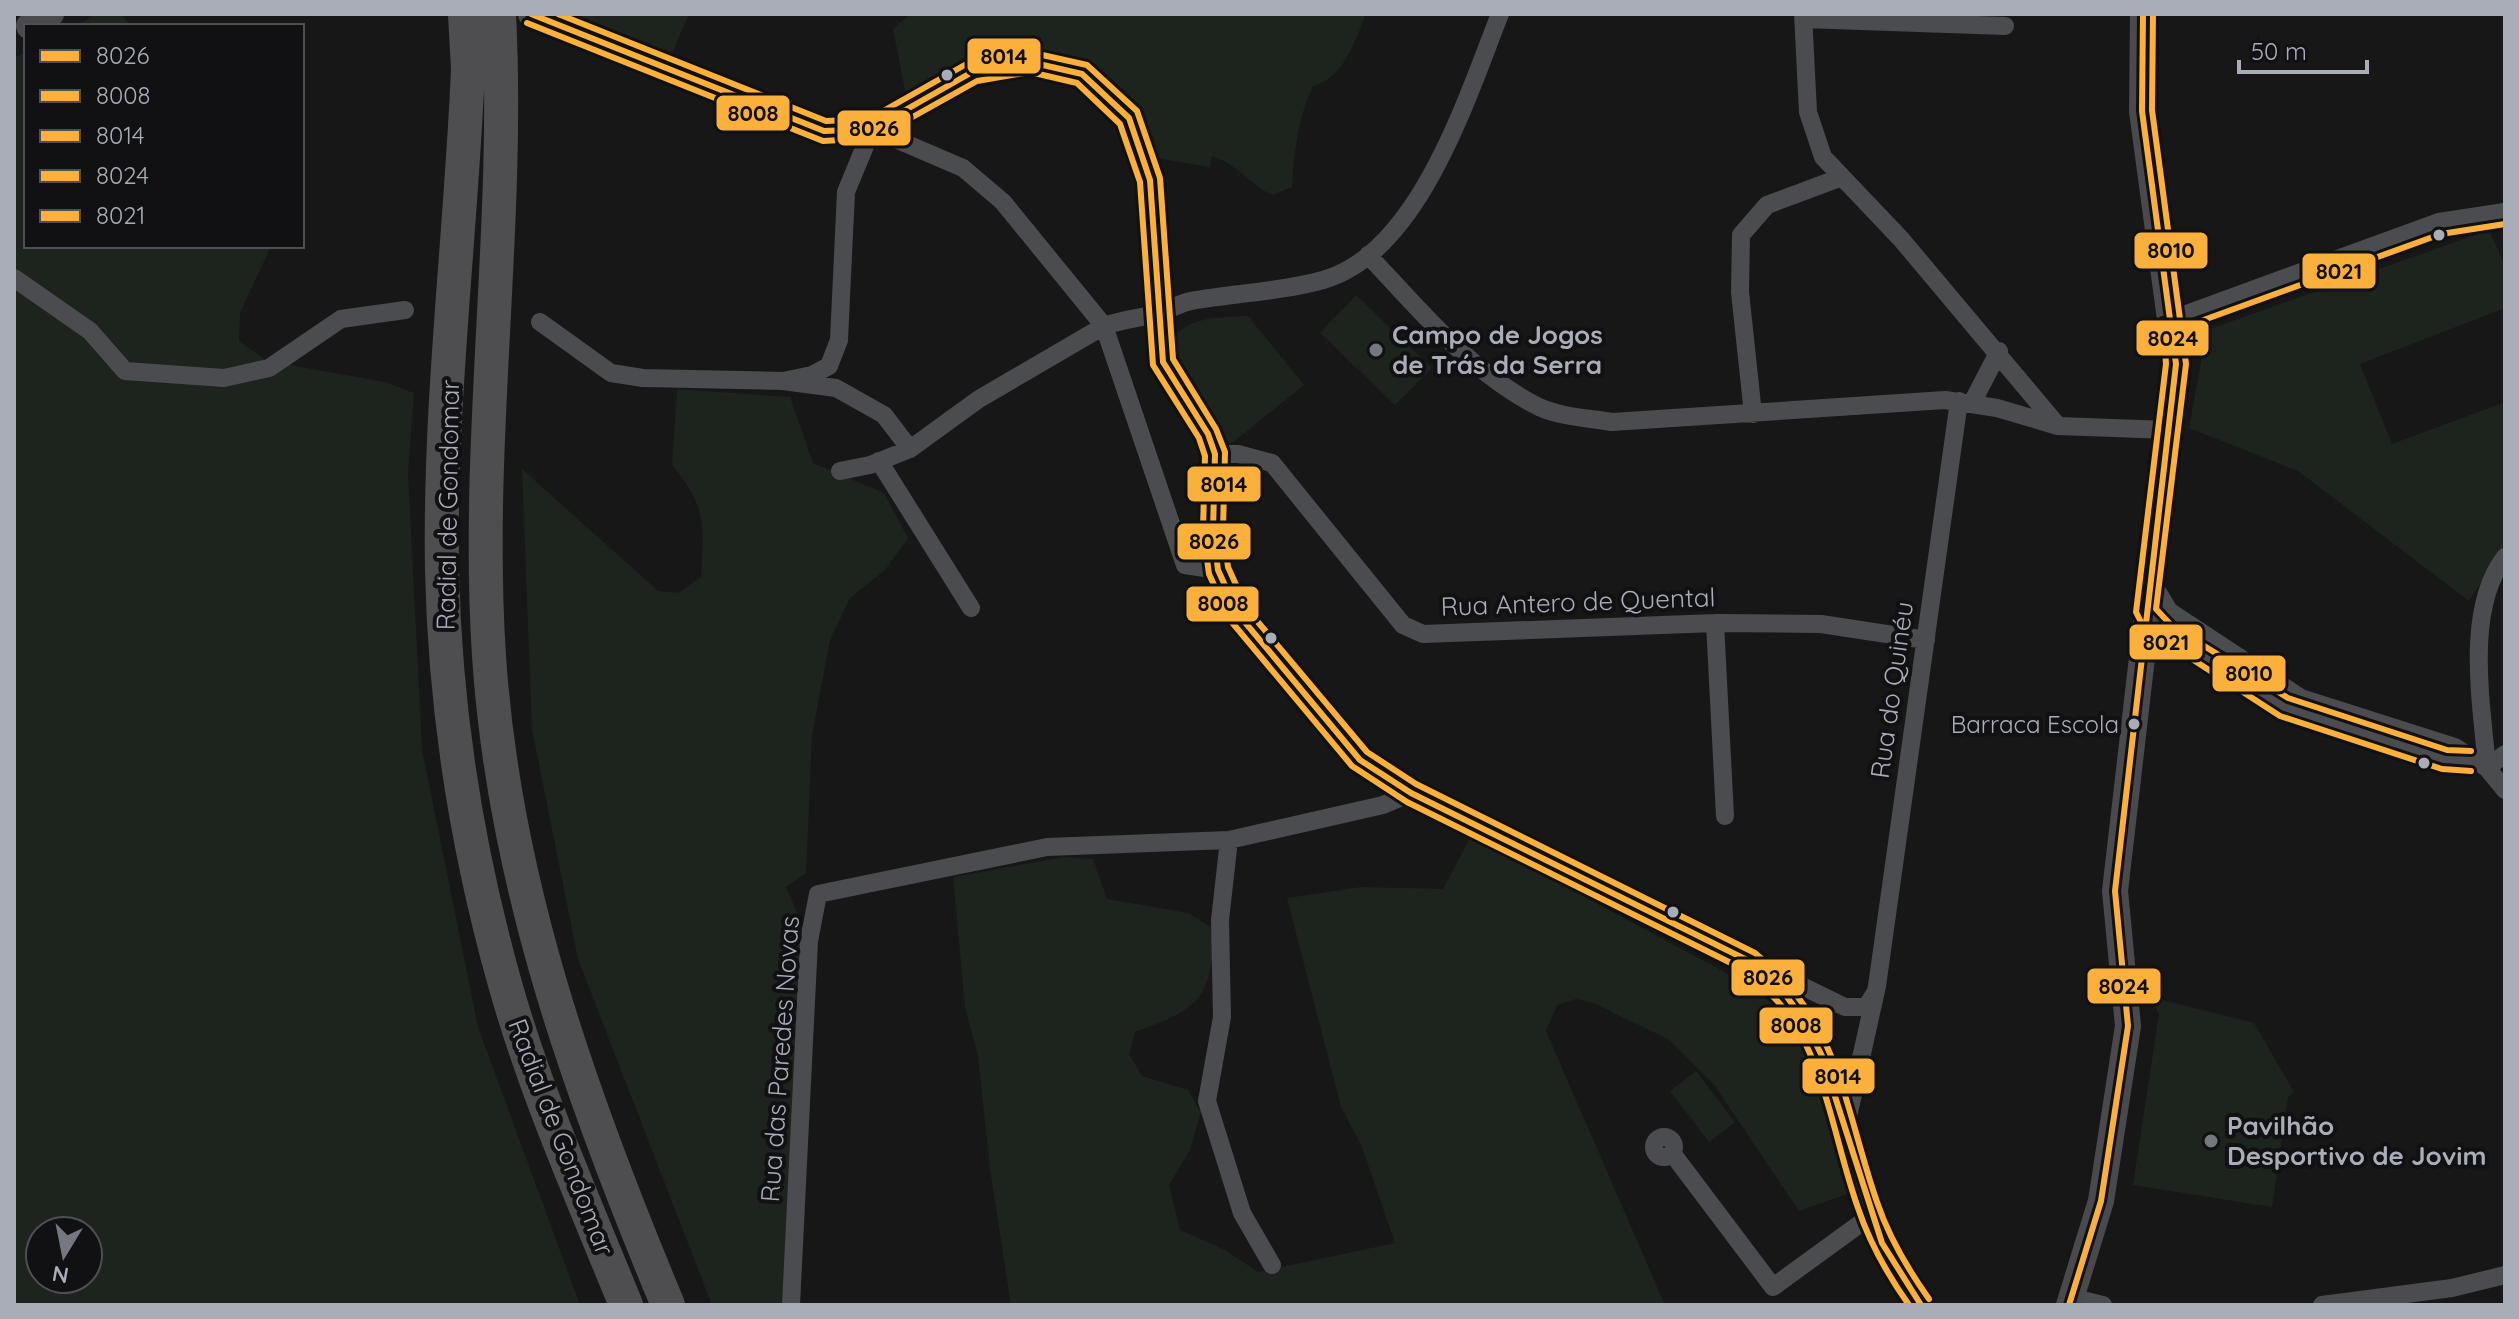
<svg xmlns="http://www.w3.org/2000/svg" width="2519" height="1319" font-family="Quicksand,sans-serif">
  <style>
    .green { fill: #1d241e; fill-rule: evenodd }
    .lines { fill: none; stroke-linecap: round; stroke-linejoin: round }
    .minor { stroke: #4b4c50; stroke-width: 18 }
    .tertiary { stroke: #4b4c50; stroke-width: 22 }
    .secondary { stroke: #4a4a4e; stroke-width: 26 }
    .motorway { stroke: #4e4e51; stroke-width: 34 }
    .bus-1-casing { stroke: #111113; stroke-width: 12 }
    .bus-2-casing { stroke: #111113; stroke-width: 12 }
    .bus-3-casing { stroke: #111113; stroke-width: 12 }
    .bus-4-casing { stroke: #111113; stroke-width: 12 }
    .bus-5-casing { stroke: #111113; stroke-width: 12 }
    .bus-6-casing { stroke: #111113; stroke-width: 12 }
    .bus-1 { stroke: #fbb03b; stroke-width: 6 }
    .bus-2 { stroke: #fbb03b; stroke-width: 6 }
    .bus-3 { stroke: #fbb03b; stroke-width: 6 }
    .bus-4 { stroke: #fbb03b; stroke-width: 6 }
    .bus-5 { stroke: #fbb03b; stroke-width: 6 }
    .bus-6 { stroke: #fbb03b; stroke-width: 6 }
    .bus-dot { fill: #a8adb8; stroke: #111113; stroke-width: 3 }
    .poi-dot { fill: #757880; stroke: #111113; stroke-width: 3 }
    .labels { text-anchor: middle; stroke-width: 8; stroke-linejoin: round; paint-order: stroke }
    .bus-label { font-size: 24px; fill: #a8adb8; stroke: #111113; text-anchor: end }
    .poi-label { font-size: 26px; font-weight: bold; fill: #a8adb8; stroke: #111113; text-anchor: start }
    .street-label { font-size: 26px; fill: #a8adb8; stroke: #111113 }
    .line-badge { stroke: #111113; stroke-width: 3 }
    .pale-badge-label { font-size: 22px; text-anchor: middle; font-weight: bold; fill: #111 }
  </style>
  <rect width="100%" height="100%" fill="#171717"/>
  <path class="green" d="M96 14H121L131 26H76Z
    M551 14H689L669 60Z
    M910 14H1366C1354 42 1345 77 1313 86 1298 118 1294 151 1292 187L1272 195C1249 184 1236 163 1212 156L1210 167 1157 158 1143 115 1126 92 1032 52 958 65 907 100 893 29Z
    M26 52V246H271L240 313 239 341 267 361 385 382 414 393 408 472 422 749 478 1027 580 1305H14V58ZM40 1231H88V1279H40Z
    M2489 230 2505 266V308L2360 364 2392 444 2505 402V546L2469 601 2298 471 2189 428 2207 330Z
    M1356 295 1432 368 1395 405 1320 333Z
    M1248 316 1304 385 1231 444C1197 412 1178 387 1170 341 1191 315 1217 318 1248 316Z
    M677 389 790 397 813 463 884 493 908 538 885 570 850 598 830 640 812 736 806 873 786 887 804 928 787 1305H712L578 959 532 729 522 469 658 591 679 593 701 577C704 526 707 506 672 465Z
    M1471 836 1758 990 1797 1025 1853 1192 1799 1211 1715 1086 1668 1039 1593 1003 1576 999 1557 1005 1546 1031 1665 1305H1011L990 1169 978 1056 965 1007 953 877 1064 857 1093 859 1107 899 1188 913 1215 930C1210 1000 1201 1008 1135 1032L1129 1054 1142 1076 1188 1090 1201 1112 1190 1150 1169 1185 1180 1230 1225 1250 1258 1272 1395 1243 1362 1147 1341 1107 1287 898 1361 887 1443 889Z
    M2150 997 2254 1023 2294 1092 2288 1097 2272 1207 2133 1185 2159 1014Z
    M1696 1071 1735 1122 1709 1142 1670 1091Z"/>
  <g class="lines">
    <path class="minor" d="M1803 14 1808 112 1823 157 1901 239 2058 426
      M1804 19 2005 26
      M1368 255C1418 308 1472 374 1539 407 1561 417 1588 418 1612 422L1945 400 1997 408 2058 426 2168 430
      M14 278 90 331 125 371 224 378 269 368 341 319 405 310
      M540 322 611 373 643 378 783 381 836 388 884 415 910 449
      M783 381 812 375 829 366 839 340 846 192 872 129 963 168 1003 202 1104 326 1185 565 1218 570
      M1972 403 1999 351
      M1753 414 1740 292 1741 235 1767 205 1842 177
      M1215 454H1238L1272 463 1403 625 1423 634 1715 623 1821 624 1926 640
      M879 461 971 608
      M840 471 870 465 910 449 979 399 1104 326C1121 320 1138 318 1157 314 1168 311 1179 303 1191 301 1235 293 1280 292 1323 280 1419 253 1467 97 1500 14
      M2151 581 2169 611 2301 698 2455 747 2487 768 2505 790
      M2146 612 2166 634 2284 707 2445 760 2471 761
      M1715 623 1725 816
      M2487 768C2482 705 2464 610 2505 557
      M2487 768 2505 754
      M1229 840 1220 920 1222 1017 1207 1101 1242 1213 1272 1265
      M1769 970 1845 1007H1866L1875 993
      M1847 1121 1877 986 1959 401
      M1654 1147a10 10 0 1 1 20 0a10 10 0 1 1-20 0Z
      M1672 1153 1773 1287 1872 1215
      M2070 1297 2103 1305
      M791 1305 809 941 818 894 1047 847 1229 840 1383 805 1411 793
      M2322 1305 2452 1288 2505 1275"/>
    <path class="tertiary" d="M2173 321 2439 224 2505 214"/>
    <path class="secondary" d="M531 14 824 131 872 129 974 71 1030 62 1082 74 1129 118 1150 180 1163 362 1208 434 1215 454 1213 530 1218 570 1238 614 1360 760 1411 793 1751 962C1846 1032 1837 1145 1882 1243 1892 1266 1907 1285 1921 1305
      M29 26 51 14
      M2069 1305 2101 1201 2128 1026 2115 891 2176 364 2142 111 2143 14"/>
    <path class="motorway" d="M465 14 468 69C461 235 439 403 442 570 445 710 467 849 505 984 536 1094 583 1199 626 1305
      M499 14C510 228 475 442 489 656 504 884 581 1097 668 1305"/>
    <defs>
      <path id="bus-1" d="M531 14 824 131 872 129 974 71 1030 62 1082 74 1129 118 1150 180 1163 362 1208 434 1215 454 1213 530 1218 570 1238 614 1360 760 1411 793 1751 962 1782 990 1805 1022 1822 1056 1882 1243 1921 1305"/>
      <path id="bus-2" d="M527 23 823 141 875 138 977 81 1030 72 1077 83 1120 124 1140 182 1153 365 1199 438 1205 456 1203 530 1209 574 1230 620 1352 766 1407 802 1745 970C1765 988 1785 1006 1798 1029 1829 1085 1837 1149 1858 1208 1870 1244 1887 1274 1909 1305"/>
      <path id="bus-3" d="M558 14 826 121 869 119 970 62 1029 52 1087 65 1137 111 1160 178 1173 359 1216 429 1225 452 1223 530 1228 567 1247 609 1367 752 1416 784 1755 953C1840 1021 1844 1107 1877 1202 1889 1238 1907 1268 1929 1299"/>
      <path id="bus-4" d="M2069 1305 2101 1201 2128 1026 2115 891 2176 364 2142 111 2143 14"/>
      <path id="bus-5" d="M2163 322 2166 364 2136 612 2144 628 2280 716 2442 769 2471 771
        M2176 330 2441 234 2505 224"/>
      <path id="bus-6" d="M2153 14 2152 110 2186 364 2156 609 2172 626 2288 698 2447 750 2471 751"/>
    </defs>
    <use href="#bus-1" class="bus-1-casing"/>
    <use href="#bus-2" class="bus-2-casing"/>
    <use href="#bus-3" class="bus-3-casing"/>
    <use href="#bus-4" class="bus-4-casing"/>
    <use href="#bus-5" class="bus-5-casing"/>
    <use href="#bus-6" class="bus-6-casing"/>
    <use href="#bus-1" class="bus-1"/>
    <use href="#bus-2" class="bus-2"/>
    <use href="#bus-3" class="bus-3"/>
    <use href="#bus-4" class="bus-4"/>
    <use href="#bus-5" class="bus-5"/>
    <use href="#bus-6" class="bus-6"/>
  </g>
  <g class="bus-dot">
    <circle cx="947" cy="75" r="7"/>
    <circle cx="2439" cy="235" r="7"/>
    <circle cx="1271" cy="638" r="7"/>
    <circle cx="2134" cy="724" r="7"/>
    <circle cx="2424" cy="763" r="7"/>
    <circle cx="1673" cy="912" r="7"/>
  </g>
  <g class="poi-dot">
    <circle cx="1376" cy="350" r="8"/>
    <circle cx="2211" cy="1141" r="8"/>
  </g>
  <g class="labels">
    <g class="bus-label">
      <text x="2119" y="733">Barraca Escola</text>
    </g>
    <g class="poi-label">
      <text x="1392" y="344">Campo de Jogos<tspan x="1392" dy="30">de Trás da Serra</tspan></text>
      <text x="2227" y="1135">Pavilhão<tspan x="2227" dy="30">Desportivo de Jovim</tspan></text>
    </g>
    <g class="street-label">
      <text transform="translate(448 505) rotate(-89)" y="9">Radial de Gondomar</text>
      <text transform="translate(1578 602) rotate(-2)" y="9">Rua Antero de Quental</text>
      <text transform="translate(1892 690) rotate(-82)" y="9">Rua do Quinéu</text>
      <text transform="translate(780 1059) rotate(-86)" y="9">Rua das Paredes Novas</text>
      <text transform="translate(561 1137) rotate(69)" y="9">Radial de Gondomar</text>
    </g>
  </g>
  <g class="line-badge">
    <rect x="966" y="37" width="76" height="38" rx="8" fill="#fbb03b"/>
    <rect x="715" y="94" width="76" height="38" rx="8" fill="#fbb03b"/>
    <rect x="836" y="109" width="76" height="38" rx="8" fill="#fbb03b"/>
    <rect x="2133" y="231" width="76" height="39" rx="8" fill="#fbb03b"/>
    <rect x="2301" y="252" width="76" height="38" rx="8" fill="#fbb03b"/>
    <rect x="2135" y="319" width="75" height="38" rx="8" fill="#fbb03b"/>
    <rect x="1186" y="465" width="76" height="38" rx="8" fill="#fbb03b"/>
    <rect x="1176" y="522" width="76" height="39" rx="8" fill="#fbb03b"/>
    <rect x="1185" y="585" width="75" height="38" rx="8" fill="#fbb03b"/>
    <rect x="2128" y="623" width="76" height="38" rx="8" fill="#fbb03b"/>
    <rect x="2211" y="654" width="76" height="39" rx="8" fill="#fbb03b"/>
    <rect x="1730" y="958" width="76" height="39" rx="8" fill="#fbb03b"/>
    <rect x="2086" y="967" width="76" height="38" rx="8" fill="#fbb03b"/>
    <rect x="1758" y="1006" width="76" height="39" rx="8" fill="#fbb03b"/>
    <rect x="1801" y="1057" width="75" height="38" rx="8" fill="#fbb03b"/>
  </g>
  <g class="pale-badge-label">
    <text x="1004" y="64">8014</text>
    <text x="753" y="121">8008</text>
    <text x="874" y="136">8026</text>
    <text x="2171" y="258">8010</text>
    <text x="2339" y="279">8021</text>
    <text x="2173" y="346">8024</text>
    <text x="1224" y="492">8014</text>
    <text x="1214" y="549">8026</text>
    <text x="1223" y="611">8008</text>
    <text x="2166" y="650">8021</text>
    <text x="2249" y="681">8010</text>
    <text x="1768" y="985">8026</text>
    <text x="2124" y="994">8024</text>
    <text x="1796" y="1033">8008</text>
    <text x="1838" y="1084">8014</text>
  </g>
  <rect width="2519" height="1319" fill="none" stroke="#a8adb8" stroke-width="32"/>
  <rect x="24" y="24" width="280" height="224" fill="#111113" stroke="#4d4f55" stroke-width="2"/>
  <rect x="40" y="50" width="40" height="12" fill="#fbb03b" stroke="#4d4f55" stroke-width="2"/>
  <text x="96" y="64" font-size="24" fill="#a8adb8">8026</text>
  <rect x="40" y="90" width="40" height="12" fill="#fbb03b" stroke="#4d4f55" stroke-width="2"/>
  <text x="96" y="104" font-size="24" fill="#a8adb8">8008</text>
  <rect x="40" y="130" width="40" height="12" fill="#fbb03b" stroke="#4d4f55" stroke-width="2"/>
  <text x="96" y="144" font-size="24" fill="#a8adb8">8014</text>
  <rect x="40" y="170" width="40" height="12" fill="#fbb03b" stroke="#4d4f55" stroke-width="2"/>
  <text x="96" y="184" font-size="24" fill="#a8adb8">8024</text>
  <rect x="40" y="210" width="40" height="12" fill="#fbb03b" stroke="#4d4f55" stroke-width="2"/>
  <text x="96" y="224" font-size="24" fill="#a8adb8">8021</text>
  <g transform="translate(64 1255) rotate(190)"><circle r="38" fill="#111113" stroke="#4d4f55" stroke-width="2"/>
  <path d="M0-6L14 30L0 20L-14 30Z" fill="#757880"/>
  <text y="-12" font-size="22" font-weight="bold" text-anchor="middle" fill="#a8adb8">N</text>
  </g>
  <path d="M2239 60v12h128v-12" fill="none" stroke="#a8adb8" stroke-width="4"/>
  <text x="2251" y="60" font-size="24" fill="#a8adb8" stroke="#111113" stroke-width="6" paint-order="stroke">50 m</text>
</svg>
